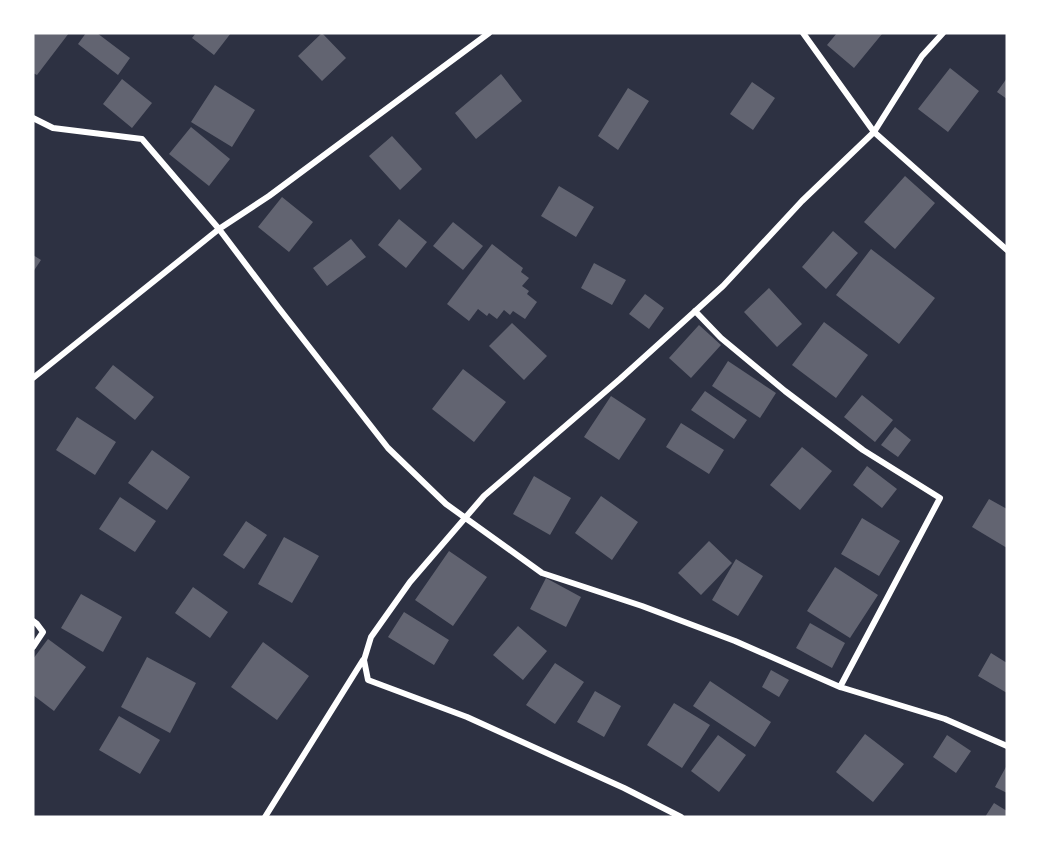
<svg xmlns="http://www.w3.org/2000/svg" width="1040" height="850" font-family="Raleway,sans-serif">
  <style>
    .building { fill: #626471 }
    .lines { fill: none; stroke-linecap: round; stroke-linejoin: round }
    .minor { stroke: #fff; stroke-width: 6 }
  </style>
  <rect width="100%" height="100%" fill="#2d3142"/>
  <path class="building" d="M33 33H69L37 75 33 73Z
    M86 33H97L130 58 118 75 78 44Z
    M196 33H231L214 55 192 38Z
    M322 33 346 58 322 81 298 56Z
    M837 33H880L882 34 854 68 827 45Z
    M950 68 979 91 948 132 918 109Z
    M501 74 522 101 476 139 455 113Z
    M1007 78V99L997 92Z
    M122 79 152 103 132 128 103 104Z
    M752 82 775 98 753 130 730 114Z
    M215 85 255 110 232 147 191 122Z
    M628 88 649 101 618 150 598 136Z
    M191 127 230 159 209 186 169 154Z
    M392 136 422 169 400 190 369 156Z
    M905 176 935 203 895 249 864 222Z
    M559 186 594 207 576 237 541 216Z
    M282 197 313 222 289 252 258 227Z
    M399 219 427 242 406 268 378 245Z
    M453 222 483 246 463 270 433 246Z
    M833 231 858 253 826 289 802 267Z
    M351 239 366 257 327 286 313 268Z
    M492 244 523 268 521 272 529 278 522 286 529 291 527 294 537 302 525 319 513 311 510 315 504 310 497 319 489 313 487 316 478 309 469 321 447 304Z
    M871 249 935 298 899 344 836 295Z
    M33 255 41 260 33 272Z
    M594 263 626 280 612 305 581 288Z
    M769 288 802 324 777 347 744 312Z
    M645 294 664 308 649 329 629 314Z
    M824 322 868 355 836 398 792 365Z
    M512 323 547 356 524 380 489 346Z
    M699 325 721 345 691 378 669 358Z
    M728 361 776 393 760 418 712 386Z
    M113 365 154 397 135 420 95 388Z
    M463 369 506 402 474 442 432 409Z
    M705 391 747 420 734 439 691 410Z
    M862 395 893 420 875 442 844 417Z
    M611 396 646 419 619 460 584 437Z
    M77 417 116 442 95 475 56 450Z
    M681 423 724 450 709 474 666 447Z
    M895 427 911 440 898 457 881 445Z
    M802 447 832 471 800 510 770 485Z
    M152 450 190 477 167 510 128 483Z
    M867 466 897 489 882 508 853 485Z
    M534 476 571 498 550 535 513 514Z
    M601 496 638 522 612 560 575 533Z
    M120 497 156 521 135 552 99 529Z
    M989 499 1007 509V548L972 527Z
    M862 518 900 541 879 576 841 554Z
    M246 521 267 535 244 569 223 555Z
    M284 537 319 556 292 603 258 584Z
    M709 541 732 563 701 595 678 573Z
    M449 551 487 577 453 626 415 600Z
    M736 559 763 576 738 616 712 600Z
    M835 567 878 595 850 638 807 611Z
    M546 578 581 597 566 627 530 609Z
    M193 587 228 612 210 638 175 613Z
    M81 594 122 617 103 652 61 628Z
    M404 612 449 640 434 665 388 637Z
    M810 623 845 643 832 668 796 648Z
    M518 626 547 651 523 680 493 655Z
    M48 639 86 667 54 711 33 695V659Z
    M263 642 309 676 277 720 231 687Z
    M991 653 1007 663V693L978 676Z
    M147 657 196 683 170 733 121 707Z
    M555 663 584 682 555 724 526 705Z
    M771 670 789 680 779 697 762 687Z
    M710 681 771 722 755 747 693 706Z
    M595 691 621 706 604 737 577 722Z
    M674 703 710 725 682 768 647 745Z
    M119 716 160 740 140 774 99 750Z
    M865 734 904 764 873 802 836 772Z
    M718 735 746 755 719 792 691 771Z
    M947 735 971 751 956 773 933 757Z
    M1007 765V793L995 787Z
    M994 803 1007 811V817H985Z"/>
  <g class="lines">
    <path class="minor" d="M489 33 269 196 219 229 278 307 388 448 446 504 542 573 642 606 735 641 840 687 945 719 1007 746
      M803 33 874 132 1007 250
      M33 118 53 128 142 139 219 229 33 378
      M695 311 721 338 785 391 863 450 940 498 840 687
      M33 621 37 624 43 632 33 647
      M265 817 363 660
      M681 817 624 788 467 717 368 680 364 660 371 637 410 582 484 496 620 379 723 286 802 201 874 132 922 56 943 33"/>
  </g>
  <rect width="1040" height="850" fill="none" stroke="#ffffff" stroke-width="69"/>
</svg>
